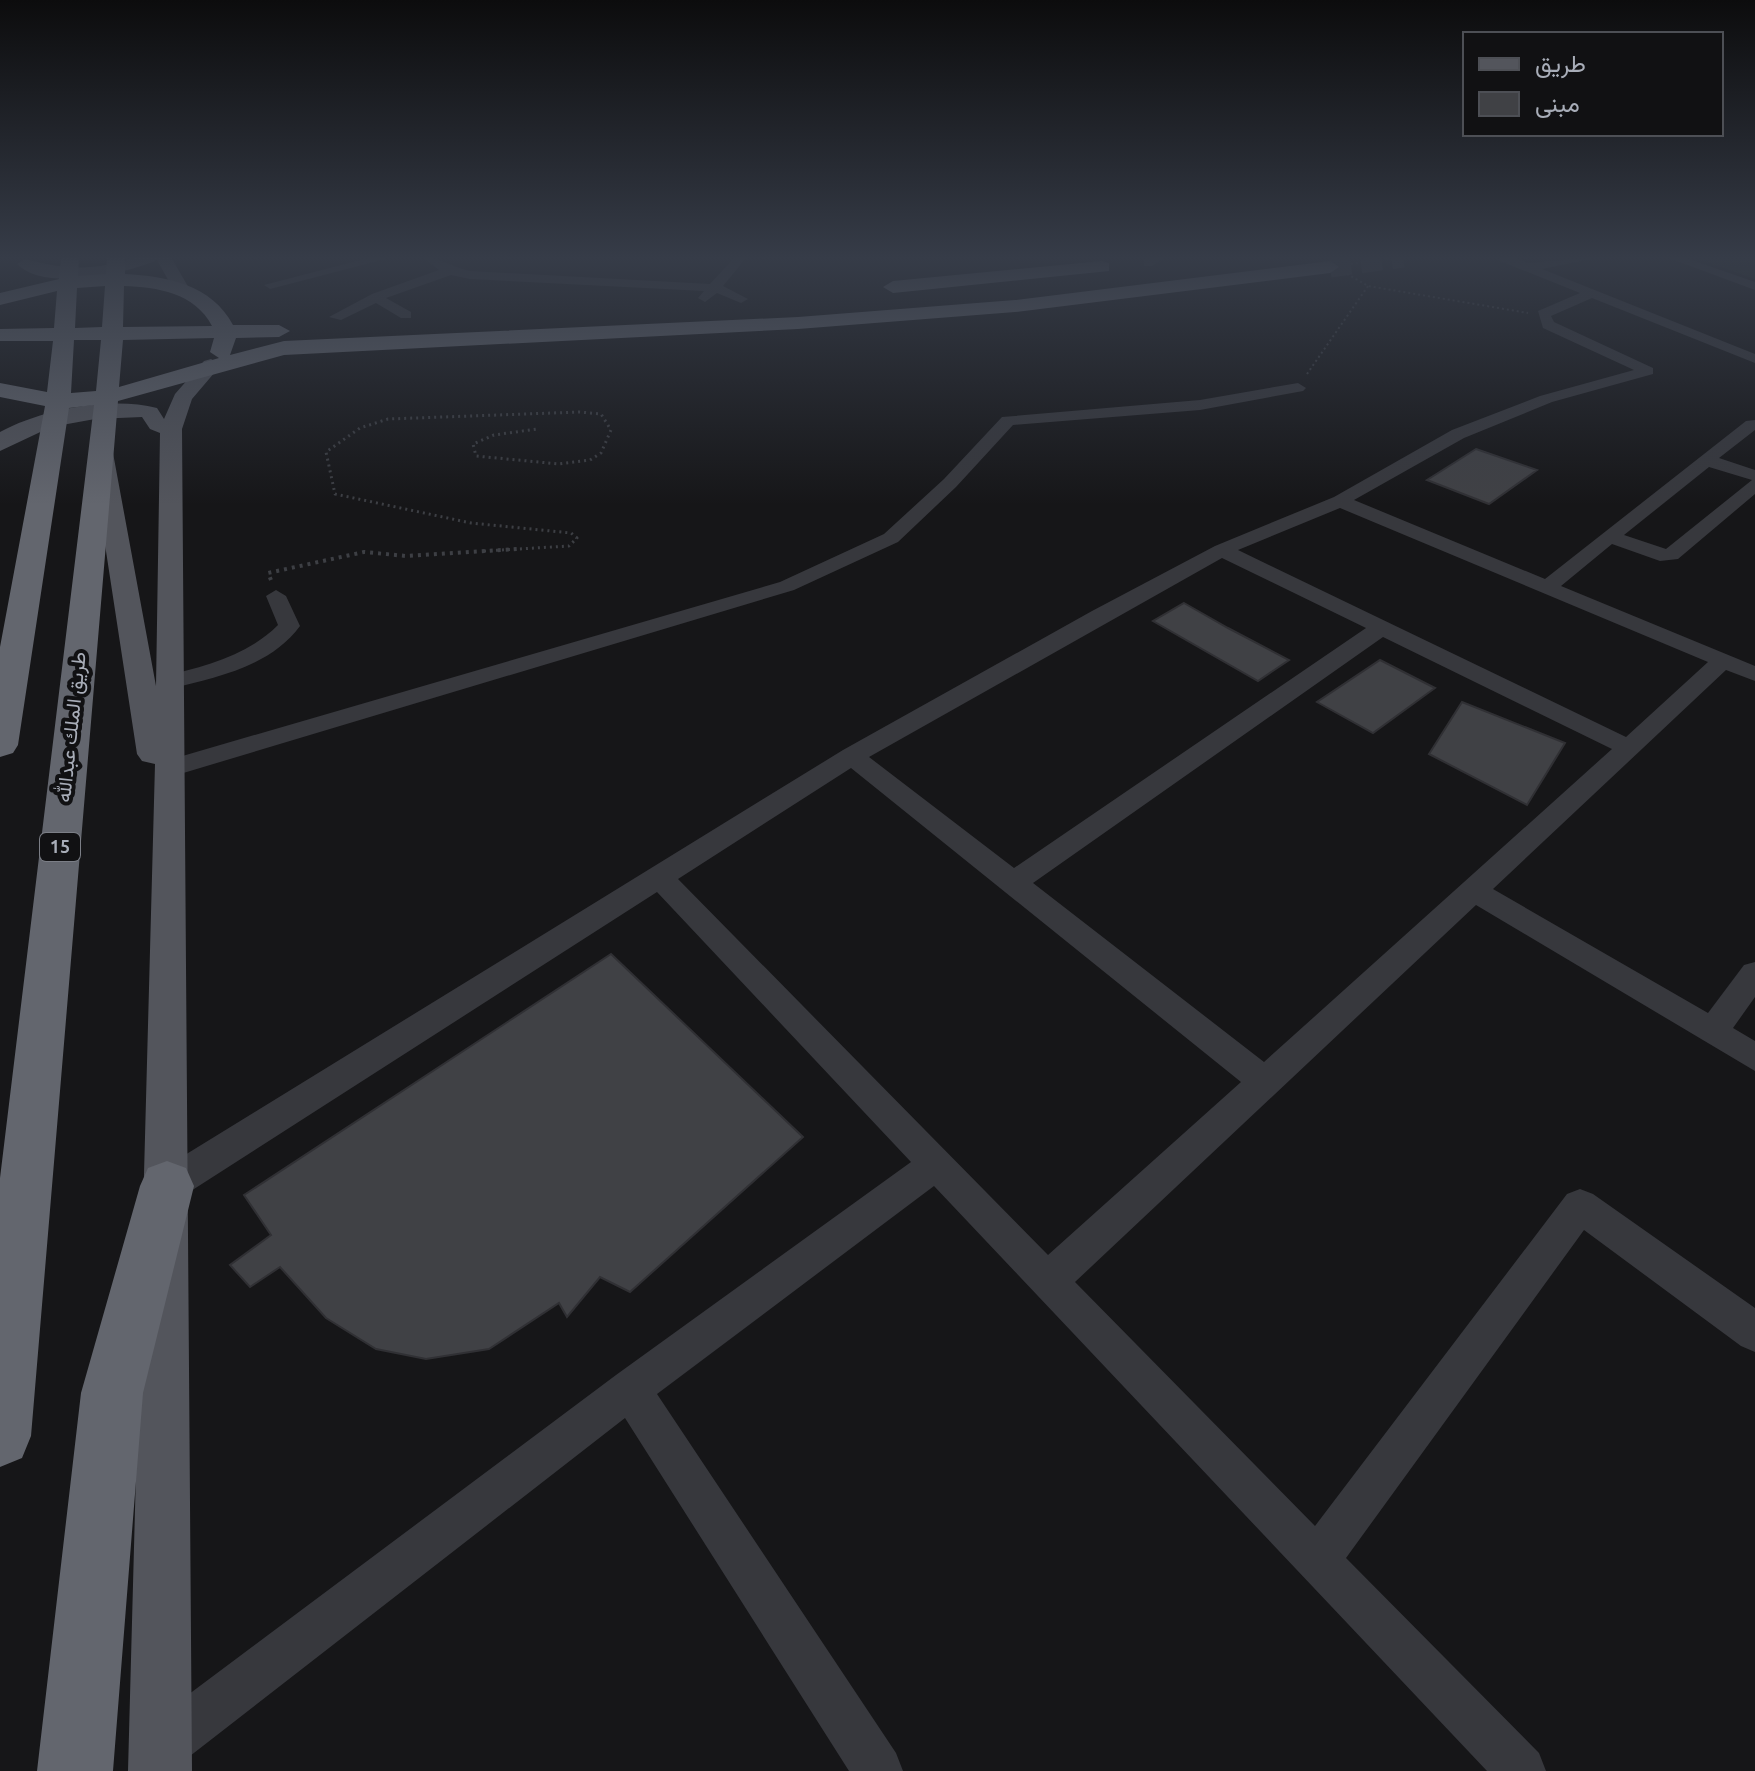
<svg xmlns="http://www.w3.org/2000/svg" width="1755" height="1771" font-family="Ubuntu,Vazirmatn,sans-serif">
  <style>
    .green { fill: #1e261f }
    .building { fill: #404145; stroke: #303034; stroke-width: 2 }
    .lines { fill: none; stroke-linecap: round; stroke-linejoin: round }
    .highway-tunnel { stroke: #333438; stroke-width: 21; stroke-dasharray: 21 10; stroke-linecap: butt }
    .path-far2 { stroke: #3d3f44; stroke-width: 2; stroke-dasharray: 2 3; stroke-linecap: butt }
    .path-far1 { stroke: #3d3f44; stroke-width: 3; stroke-dasharray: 2 4; stroke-linecap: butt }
    .path { stroke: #3d3f44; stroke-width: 4; stroke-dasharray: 3 5; stroke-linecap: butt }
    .minor { fill: #37383d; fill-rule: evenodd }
    .major { fill: #53555c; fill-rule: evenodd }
    .highway { fill: #63666e; fill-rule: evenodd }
    .labels { text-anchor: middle; stroke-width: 8; stroke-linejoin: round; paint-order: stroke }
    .shield { fill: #111113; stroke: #7b7e86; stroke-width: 2 }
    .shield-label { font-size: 18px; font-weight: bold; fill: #a8adb8 }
    .street-label { font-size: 20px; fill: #a8adb8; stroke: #111113 }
  </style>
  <rect width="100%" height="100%" fill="#161618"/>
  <path class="green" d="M1692 257H1755V279Z"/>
  <path class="building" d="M1476 449 1537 470 1489 504 1427 480Z
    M1184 603 1228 628 1289 660 1258 681 1153 621Z
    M1380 660 1435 688 1373 733 1317 702Z
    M1462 702 1565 743 1527 805 1429 754Z
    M611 954 803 1137 630 1292 600 1277 567 1317 559 1303 489 1349 426 1359 376 1349 326 1318 280 1267 250 1287 230 1265 271 1235 244 1195Z"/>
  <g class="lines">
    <path class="highway-tunnel" d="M1330 267 1403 257"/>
    <path class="path-far2" d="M1351 264 1397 257
      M1347 274 1368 286 1528 313
      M1307 374 1368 286"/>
    <path class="path-far1" d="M484 551 569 546 577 538 571 533 471 523 335 494 326 452 360 428 388 419 580 412 601 414 611 430 601 453 590 460 559 464 476 456 473 444 494 435 537 429"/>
    <path class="path" d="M271 580 268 573 364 552 406 556 517 549"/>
    <path class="minor" d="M372 257H393L270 289 264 285Z
      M422 257C439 257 452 267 470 271L710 284 735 257H747L723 286 748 299 741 303 717 293 705 302 698 298 704 291 470 279 451 275 386 298 411 312V318H401L376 303 341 320 329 317 372 294 439 270Z
      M1151 257H1166L1152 266H1144V260Z
      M1499 257H1512L1528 263 1600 257 1542 269 1755 354V363L1592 298 1551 316 1554 322 1653 368V374L1552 402 1464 438 1354 500 1545 579 1746 421 1755 420V430L1719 458 1755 470V494L1678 559 1660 561 1612 544 1561 586 1755 666V681L1726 670 1493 889 1708 1013 1744 965 1755 962V997L1733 1028 1755 1041V1071L1476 905 1075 1282 1315 1526 1567 1194 1580 1189 1593 1194 1755 1308V1352L1741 1346 1584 1230 1346 1558 1539 1753 1546 1771H1487L934 1186 657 1394 896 1753 903 1771H849L625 1418 181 1763 163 1770 145 1763 138 1745 145 1727 616 1375 911 1162 657 892 180 1198 167 1203 154 1198 149 1186 154 1174 843 750 1092 611 1215 546 1334 497 1452 430 1540 396 1634 370 1543 328 1538 311 1580 293 1500 261ZM1709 467 1752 480 1666 549 1624 535ZM1340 508 1708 662 1626 737 1238 550ZM1222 558 1366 628 1014 868 869 757ZM1383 637 1612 749 1264 1062 1033 883ZM851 768 1241 1082 1048 1255 678 879Z
      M1666 257H1683L1755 282V290Z
      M1298 383 1306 388 1303 391 1200 410 1013 425 956 487 898 542 794 590 180 774H162L158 768 162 762 780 582 884 534 944 479 1002 417 1200 400Z
      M276 590 286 596 300 626C270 667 216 677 170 689L162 687 159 682 162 677C204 666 246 657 278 625L266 596Z"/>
    <path class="major" d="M137 257H171L190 290 182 295 176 294 157 260C125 274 44 292 17 264L25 259C66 270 95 271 137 257Z
      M211 359 221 365 192 399 182 429 192 1771H128L155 764 142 761 137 754 91 453 102 446 113 453 156 686 160 433 150 429 142 417 95 419 51 427 0 451V432C42 409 111 396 157 408L164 419 175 394 204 361Z"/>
    <path class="highway" d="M61 257H79L78 276 106 274 107 257H125V274C167 276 212 285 233 325H279L290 331 279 337 236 338 230 355 284 341 798 317 1015 300 1330 261 1339 267 1330 273 1015 312 798 329 284 355 118 401 31 1436 22 1458 0 1467V1178L94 405 69 408 18 745 13 753 0 757V647L45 406 0 397V383L47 392 53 341H0V329L54 328 57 291 0 305V293L59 279ZM105 286 102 327 75 328 77 288ZM124 286C157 287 195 293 212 326L123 327ZM214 338 210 352 219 358 119 387 123 340ZM74 340H101L96 391 71 393Z
      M1102 261 1109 263V271L893 293 883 287 893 281Z
      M167 1161 186 1168 194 1186 143 1393 113 1771H37L81 1393 140 1186 148 1168Z"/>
  </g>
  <linearGradient id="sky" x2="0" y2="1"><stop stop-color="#0c0c0d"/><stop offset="0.51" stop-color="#363c48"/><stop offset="1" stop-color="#363c48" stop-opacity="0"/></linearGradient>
  <rect width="1755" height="505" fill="url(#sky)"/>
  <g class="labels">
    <rect class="shield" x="40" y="833" width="40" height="28" rx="6"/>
    <g class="shield-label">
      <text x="60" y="853">15</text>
    </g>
    <g class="street-label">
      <text transform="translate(71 727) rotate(-84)" y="7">طريق الملك عبدالله</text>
    </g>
  </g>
  <rect x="1463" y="32" width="260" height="104" fill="#111113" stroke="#4d4f55" stroke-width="2"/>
  <rect x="1479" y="58" width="40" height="12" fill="#53555c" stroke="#4d4f55" stroke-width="2"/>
  <text x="1535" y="72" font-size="24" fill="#a8adb8">طريق</text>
  <rect x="1479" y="92" width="40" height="24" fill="#404145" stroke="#4d4f55" stroke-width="2"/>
  <text x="1535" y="112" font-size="24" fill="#a8adb8">مبنى</text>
</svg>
